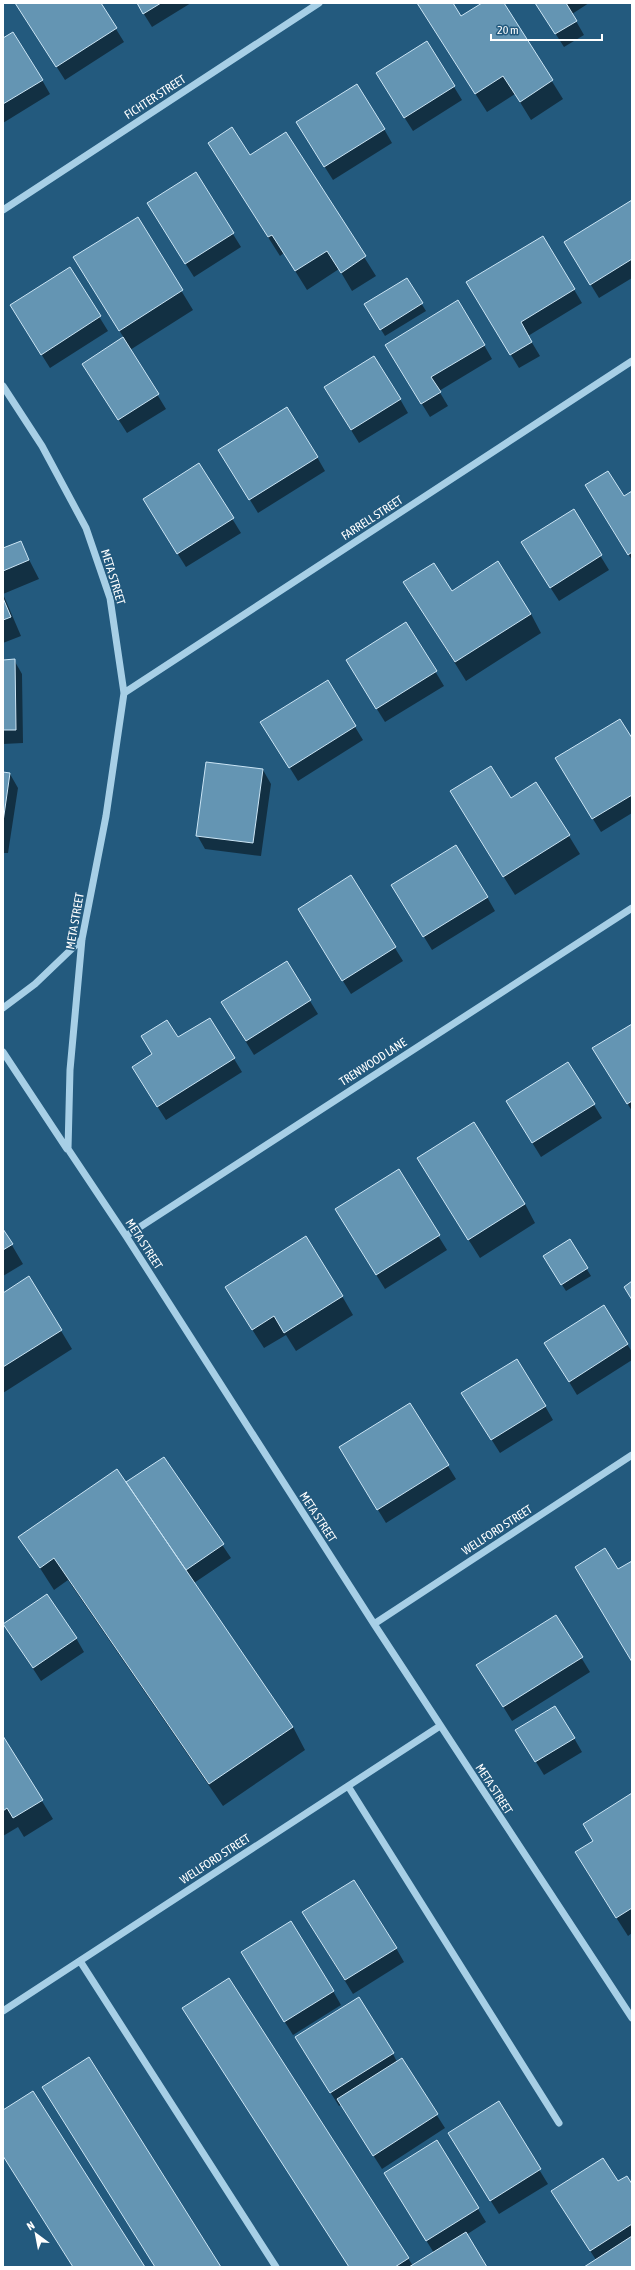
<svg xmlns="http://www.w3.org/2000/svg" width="635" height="2270" font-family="'Asap Condensed',sans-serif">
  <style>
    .shadow { fill: #0007 }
    .building { fill: #6495b3; stroke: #cbe5f5 }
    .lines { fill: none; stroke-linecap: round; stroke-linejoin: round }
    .minor { stroke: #a7cfe6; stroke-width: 7 }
    .labels { text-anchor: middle; stroke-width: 3.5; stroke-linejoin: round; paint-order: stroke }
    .street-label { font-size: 12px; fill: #fff; stroke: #235a7e }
  </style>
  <rect width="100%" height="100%" fill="#235a7e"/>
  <path class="shadow" d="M16 3H100L124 42 65 80Z
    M137 3H191L152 27Z
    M451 3 461 18 484 3H503L563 99 531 120 515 94 487 112 418 4Z
    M536 3H589L572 14 584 35 564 47Z
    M3 39 42 80 50 94 3 123Z
    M427 43 462 100 413 131 385 87Z
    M384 129 392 143 333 180 305 136Z
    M286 133 376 276 352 291 339 269 307 290 284 253 280 256 209 144 250 157Z
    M195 173 241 247 194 277 156 217Z
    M632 201V278L599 298 573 256Z
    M137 218 193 310 130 350 166 409 127 433 83 364 124 338 85 276Z
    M543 237 582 303 528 336 540 356 519 368 475 296Z
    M69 268 108 331 50 368 19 319Z
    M406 279 426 311 385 336 370 312Z
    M484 345 492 359 439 391 448 406 430 417 394 359Z
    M400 399 408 413 359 443 333 401Z
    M317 457 325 471 258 513 228 464Z
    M199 465 241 533 186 567 152 513Z
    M632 492V560L594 500 623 497Z
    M573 511 609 570 559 601 530 556Z
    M20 542 39 579 3 594 21 636 3 643V549Z
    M405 583 451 592 531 614 541 633 466 681Z
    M406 623 444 686 385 722 355 674Z
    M14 660 22 674 23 743 3 744V661Z
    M327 681 363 740 298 781 270 736Z
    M632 740V813L601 832 564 772Z
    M263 770 271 784 261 856 205 849 197 835Z
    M3 773 10 774 18 788 8 853H3Z
    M510 799 569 836 580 854 515 895 462 810Z
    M351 877 403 961 351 994 307 923Z
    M487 897 495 911 432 950 401 899Z
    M286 962 318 1014 254 1055 230 1016Z
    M210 1019 242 1072 166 1120 141 1081 178 1039Z
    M632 1025V1111L602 1062Z
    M568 1063 602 1118 541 1157 515 1115Z
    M398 1171 447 1250 385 1289 336 1210Z
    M429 1177 525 1204 535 1223 480 1258Z
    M3 1230 23 1264 3 1276Z
    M569 1240 591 1276 566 1291 548 1263Z
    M29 1278 72 1349 3 1393V1294Z
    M342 1296 353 1315 296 1351 286 1335 264 1348 237 1306Z
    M604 1307 632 1352V1360L577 1395 554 1357Z
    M545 1406 553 1420 500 1453 471 1407Z
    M164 1458 231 1558 194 1583 293 1727 305 1750 223 1806 68 1580 54 1590 20 1537 126 1484Z
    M348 1461 448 1466 456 1479 386 1523Z
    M556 1616 590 1672 512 1721 486 1679Z
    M4 1624 76 1638 84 1652 41 1681Z
    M3 1738 53 1819 24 1837 18 1827 3 1836Z
    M574 1738 582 1752 544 1775 525 1744Z
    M632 1794V1933L628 1936 587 1872 594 1842Z
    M311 1926 396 1948 404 1962 353 1994Z
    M250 1966 333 1991 341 2005 293 2035Z
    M304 2051 393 2054 397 2062 401 2059 445 2128 382 2169 341 2105 339 2106Z
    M498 2103 548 2184 499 2214 457 2147Z
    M3 2111 144 2267H73L3 2156Z
    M436 2141 486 2222 466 2235 486 2267H349L408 2258 413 2266 434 2253 393 2187Z
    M618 2183 632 2186V2267H586L596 2260 561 2205Z"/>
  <path class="building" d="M15 3H101L117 28 56 67Z
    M137 3H161L143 14Z
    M417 3H453L461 16 482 3H504L553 80 520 102 503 76 475 94Z
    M535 3H566L577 21 555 34Z
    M13 32 43 80 3 104V38Z
    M427 41 455 86 404 118 376 73Z
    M357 84 385 129 324 167 296 122Z
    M232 127 250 155 286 132 366 256 341 273 327 251 295 271 272 235 268 237 208 143Z
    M196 172 234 233 185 264 147 203Z
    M632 200V259L590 285 564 242Z
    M138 217 183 290 119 331 73 257Z
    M543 236 575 289 521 322 532 342 510 355 466 282Z
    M70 267 101 316 41 355 10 305Z
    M407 278 423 303 380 330 364 304Z
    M458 300 485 345 431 377 441 392 421 404 385 345Z
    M123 337 159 394 118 420 82 364Z
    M374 356 401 399 351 430 324 387Z
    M287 407 318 457 249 500 218 450Z
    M199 463 234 518 177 554 143 499Z
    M608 471 624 496 632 491V552L628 555 585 485Z
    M574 509 602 555 550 588 521 542Z
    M21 541 29 560 3 571V548Z
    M498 561 531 614 455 662 403 582 434 563 452 591Z
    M3 598 11 617 3 620Z
    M406 622 437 671 376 709 346 660Z
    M15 659 16 730H3V660Z
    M328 680 356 726 289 768 260 722Z
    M620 719 632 738V795L592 819 555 758Z
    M206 762 263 769 253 843 196 836Z
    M491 766 511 798 536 782 570 835 503 877 450 791Z
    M3 772 10 773 3 822Z
    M456 845 488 897 423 937 391 885Z
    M351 875 396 947 342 981 298 909Z
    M287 961 311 1000 246 1041 221 1002Z
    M210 1018 235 1058 157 1107 132 1067 152 1054 141 1036 167 1020 178 1037Z
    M632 1024V1101L627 1104 592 1048Z
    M568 1062 595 1104 532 1143 506 1101Z
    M474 1122 525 1204 468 1240 417 1158Z
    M399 1169 440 1235 376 1275 335 1209Z
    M3 1229 13 1244 3 1250Z
    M306 1236 343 1296 284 1333 274 1316 252 1330 225 1287Z
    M570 1239 588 1268 561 1285 543 1256Z
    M29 1276 62 1330 3 1367V1293Z
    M632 1281V1300L624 1287Z
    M604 1305 628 1344 569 1382 544 1343Z
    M517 1359 546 1406 491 1440 461 1393Z
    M410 1403 449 1465 377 1510 339 1447Z
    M164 1457 224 1544 186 1570 126 1482Z
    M117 1469 293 1727 209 1784 54 1558 40 1568 18 1537Z
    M605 1548 618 1569 632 1561V1662L575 1567Z
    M47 1594 77 1638 33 1668 3 1624Z
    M556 1615 583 1657 503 1707 476 1665Z
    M555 1706 575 1738 535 1762 515 1730Z
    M3 1736 43 1800 13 1818 7 1808 3 1811Z
    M632 1793V1908L616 1918 575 1852 593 1841 583 1824Z
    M354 1880 397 1948 345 1980 302 1912Z
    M291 1921 334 1991 284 2022 241 1952Z
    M229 1978 409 2258 395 2267H349L182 2008Z
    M359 1997 394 2053 330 2093 295 2037Z
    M89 2057 221 2267H155L42 2087Z
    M402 2058 438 2114 373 2156 337 2099Z
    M33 2091 145 2267H73L3 2156V2110Z
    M499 2101 541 2169 490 2201 448 2133Z
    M437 2140 479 2208 426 2241 384 2173Z
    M603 2158 618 2181 627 2176 632 2184V2224L590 2251 551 2191Z
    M466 2232 487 2267H409Z
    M632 2236V2267H584Z"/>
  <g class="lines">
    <path class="minor" d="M3 210 319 3
      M3 386 42 446 86 528 110 598 124 693 106 816 82 939 70 1070 68 1149 126 1236 374 1624 632 2018
      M124 693 632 361
      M3 1008 35 984 82 939
      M3 1052 67 1149
      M126 1236 632 908
      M374 1624 632 1455
      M348 1786 559 2123
      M80 1961 276 2267
      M3 2011 440 1726"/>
  </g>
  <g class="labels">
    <g class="street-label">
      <text transform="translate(155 97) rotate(-33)" y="4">FICHTER STREET</text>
      <text transform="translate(372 518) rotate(-33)" y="4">FARRELL STREET</text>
      <text transform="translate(113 577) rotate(73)" y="4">META STREET</text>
      <text transform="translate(75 921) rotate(-80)" y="4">META STREET</text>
      <text transform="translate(373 1062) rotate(-33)" y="4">TRENWOOD LANE</text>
      <text transform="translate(144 1244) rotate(57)" y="4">META STREET</text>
      <text transform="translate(318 1517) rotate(57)" y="4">META STREET</text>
      <text transform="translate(497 1530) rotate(-33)" y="4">WELLFORD STREET</text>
      <text transform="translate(494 1789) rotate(57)" y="4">META STREET</text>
      <text transform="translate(215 1859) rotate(-33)" y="4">WELLFORD STREET</text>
    </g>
  </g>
  <rect width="635" height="2270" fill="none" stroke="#ffffff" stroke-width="8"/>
  <g transform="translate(36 2234) rotate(328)" stroke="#235a7e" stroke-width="3" paint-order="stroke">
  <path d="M0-3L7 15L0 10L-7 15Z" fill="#ffffff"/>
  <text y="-6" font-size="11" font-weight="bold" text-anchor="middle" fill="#ffffff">N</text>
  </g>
  <path d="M491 34v6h111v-6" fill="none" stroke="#ffffff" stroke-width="2"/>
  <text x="497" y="34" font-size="12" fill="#ffffff" stroke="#235a7e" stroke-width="3" paint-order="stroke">20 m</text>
</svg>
